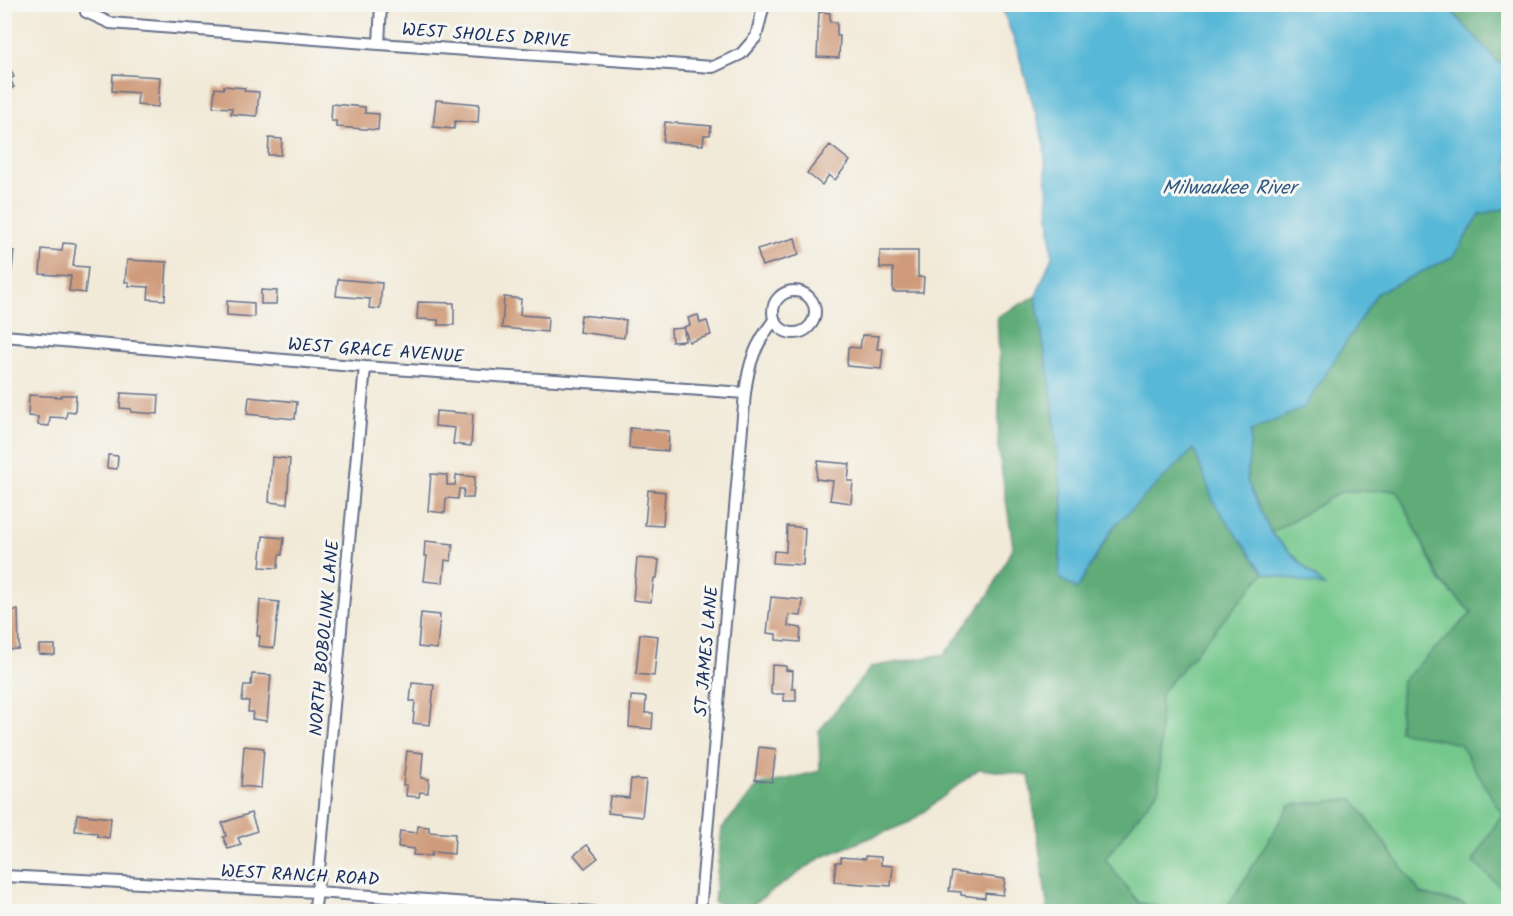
<svg xmlns="http://www.w3.org/2000/svg" width="1513" height="916" font-family="Kalam,sans-serif">
  <style>
    .green { fill: #74c88c; stroke: #487c75; stroke-width: 1.5 }
    .forest { fill: #5fac78; stroke: #3d6e6b; stroke-width: 1.5 }
    .water { fill: #59b8d7; stroke: #3a749a; stroke-width: 1.5 }
    .building { fill: #cf9b7b }
    .lines { fill: none; stroke-linecap: round; stroke-linejoin: round }
    .minor-casing { stroke: #667089; stroke-width: 14 }
    .minor { stroke: #fff; stroke-width: 10 }
    .labels { text-anchor: middle; stroke-width: 6; stroke-linejoin: round; paint-order: stroke }
    .street-label { font-size: 18px; fill: #1b2f5e; stroke: #f6f6f2 }
    .water-label { font-size: 20px; font-style: italic; fill: #2e5882; stroke: #f6f6f2 }
  </style>
  <rect width="100%" height="100%" fill="#f6f6f2"/>
  <filter id="ink" filterUnits="userSpaceOnUse"><feTurbulence type="fractalNoise" baseFrequency=".0167" numOctaves="2"/><feDisplacementMap in="SourceGraphic" scale="12" xChannelSelector="R" yChannelSelector="G"/><feConvolveMatrix kernelMatrix="1 2 1 2 8 2 1 2 1" color-interpolation-filters="sRGB"/></filter>
  <filter id="wash" filterUnits="userSpaceOnUse"><feTurbulence type="fractalNoise" baseFrequency=".008" numOctaves="4" result="noise"/><feDisplacementMap in="SourceGraphic" scale="24" xChannelSelector="R" yChannelSelector="G"/><feGaussianBlur stdDeviation="1.35" result="paint"/><feColorMatrix in="noise" values="0 0 0 0 0 0 0 0 0 0 0 0 0 0 0 0 0 1.4 0 .05"/><feComposite in="paint" operator="in"/></filter>
  <g filter="url(#wash)">
    <rect width="100%" height="100%" fill="#f2ead8"/>
    <path class="green" d="M1397 490 1440 581 1472 613 1402 681 1399 731 1460 743 1502 814 1473 862 1508 893V911H1470L1463 904 1421 894 1353 799 1290 805 1225 911H1181L1139 903 1105 859 1159 789 1161 693 1264 573 1323 585 1271 533 1342 491Z"/>
    <path class="forest" d="M1446 5H1508V69L1498 62Z
      M1508 208V893L1473 862 1502 814 1460 744 1399 731 1402 681 1472 613 1441 581 1397 490 1342 491 1271 533 1247 481 1251 431 1304 407 1377 293 1453 257 1480 214Z
      M1036 296 1052 398 1063 505 1059 578 1077 589 1114 526 1194 448 1215 503 1264 573 1161 693 1159 789 1105 859 1139 903 1181 911H1048L1029 775 979 769 910 822 822 857 749 907 714 903 722 828 758 786 820 771 819 731 871 667 945 654 990 593 1013 546 998 446 1000 370 997 317Z
      M1353 799 1421 894 1463 904 1470 911H1225L1290 805Z"/>
    <path class="water" d="M1001 5H1446L1498 62 1508 69V208L1480 214 1453 257 1377 293 1304 408 1251 431 1247 481 1271 533 1324 586 1264 573 1214 503 1194 449 1114 526 1077 589 1059 578 1063 505 1052 398 1036 296 1052 256 1044 142 1017 48Z"/>
    <g id="blocks">
      <path class="building" d="M819 12 830 13V22H837V36H840L839 58 817 57Z
        M9 66 14 77 10 79 14 87 4 91V68Z
        M113 74 160 77 158 107 137 105 138 93 112 91Z
        M224 86 245 88 244 91 259 92 257 116 231 114 232 108 213 107 215 88 223 89Z
        M436 100 479 104 478 123 455 121 454 129 433 127Z
        M332 104 365 107V113L379 114 378 130 336 127V121H331Z
        M665 122 711 126 710 135H704L703 145 663 142Z
        M269 138 282 139 281 155H268Z
        M830 145 850 161 835 180 829 175 822 185 807 173Z
        M795 238 799 255 762 266 757 249Z
        M63 243 76 244 73 266 88 267 85 293 69 291 71 276 40 274 42 249 62 251Z
        M4 250 14 251 12 270 4 269Z
        M880 251H918V277H924L923 292H893V268H880Z
        M127 260 167 262 165 300 148 299 149 287 129 286V282H125Z
        M338 279 382 283 380 309 369 308 370 299 336 296Z
        M261 290 277 291 276 304H261Z
        M504 297 521 299 520 315 548 317 547 332 502 328Z
        M227 301 254 303V317L227 315Z
        M418 302 454 303V325H438V320L417 319Z
        M581 315 626 320 624 338 579 332Z
        M698 315 700 323 707 321 711 335 689 342 684 327 690 325 688 318Z
        M684 328 685 341 672 342 671 329Z
        M862 335 879 336 877 349H883L881 369 847 366 848 347 860 348Z
        M121 393 159 395 158 414 131 412V409L120 408Z
        M29 395 61 397V395H76L75 412 67 411 66 418 50 417 49 426 38 425V417L28 416Z
        M249 397 297 402 295 419 247 414Z
        M436 411 473 414 471 446 453 444 455 428 435 426Z
        M630 428 669 431 668 451 629 448Z
        M108 455 118 456 117 469 107 468Z
        M272 457 290 459 287 504 269 502Z
        M818 461 850 464 848 481H853L851 503 830 500 833 481 816 479Z
        M431 474 447 475V485H455L456 475 475 477 473 498H463L464 489H459L458 499 446 498 445 513 428 511Z
        M648 490 665 492 663 526 645 525Z
        M787 526 805 528 803 565 773 563 774 551 786 552Z
        M263 536 284 538 282 555H279L278 568 260 567Z
        M425 541 453 544 451 561 445 560 443 583 424 581 427 556H424Z
        M637 558 659 560 657 578H654L651 602 633 600Z
        M771 597 803 600 801 616 789 615 788 626 801 628 800 642 776 640V634L767 633Z
        M260 600 279 602 274 648 259 646 260 636H257Z
        M4 610H18L19 649 4 650Z
        M421 613 440 615 437 649 418 647Z
        M640 634 658 636 654 676 636 674Z
        M39 645H55V655L39 654Z
        M772 665 786 666V670L793 671 792 689H796V701H784V694H771Z
        M252 674 271 675 267 721 252 719 253 712H248L249 701H242L244 685H251Z
        M412 683 434 685 430 725 413 723 415 701H410Z
        M631 696 646 697 645 713H653L652 729 629 727Z
        M244 746 264 748 261 788 241 786Z
        M759 747 776 749 772 782 755 780Z
        M407 751 423 753 421 778 429 779 428 793 420 792 419 797 406 796 407 785H403Z
        M631 779 646 780 642 817 608 813 610 796 629 798Z
        M251 813 257 831 238 838 241 845 228 849 223 837 226 836 222 823Z
        M77 814 111 818 109 838 97 836V833L75 831Z
        M418 826 429 827V832L455 834 454 854 432 852 431 856 413 855 414 849 398 847 400 831 417 833Z
        M587 845 598 858 585 868 574 855Z
        M865 856 881 857V865L893 866 891 886 834 882 836 862H841V857L865 859Z
        M952 872 1005 879 1003 895 985 893V898L961 895V892L949 891Z"/>
    </g>
  </g>
  <g filter="url(#ink)">
    <use href="#blocks" fill-opacity="0" stroke="#667089" stroke-width="1.5"/>
    <g class="lines">
      <defs>
        <path id="minor" d="M86 4V12L110 23 379 44 713 67 741 54 756 37 764 4
          M379 44 381 4
          M773 312a21 21 0 1 1 42 0a21 21 0 1 1-42 0Z
          M4 336 365 367 745 393
          M4 876 317 892 593 912
          M314 912 317 892 365 367
          M700 912 745 393C749 362 755 345 774 320"/>
      </defs>
      <use href="#minor" class="minor-casing"/>
      <use href="#minor" class="minor"/>
    </g>
  </g>
  <g class="labels">
    <g class="street-label">
      <text transform="translate(486 35) rotate(4)" y="6">WEST SHOLES DRIVE</text>
      <text transform="translate(376 350) rotate(4)" y="6">WEST GRACE AVENUE</text>
      <text transform="translate(324 638) rotate(-85)" y="6">NORTH BOBOLINK LANE</text>
      <text transform="translate(706 651) rotate(-85)" y="6">ST JAMES LANE</text>
      <text transform="translate(300 875) rotate(3)" y="6">WEST RANCH ROAD</text>
    </g>
    <g class="water-label">
      <text x="1229" y="194">Milwaukee River</text>
    </g>
  </g>
  <rect width="1513" height="916" fill="none" stroke="#f6f6f2" stroke-width="24"/>
</svg>
